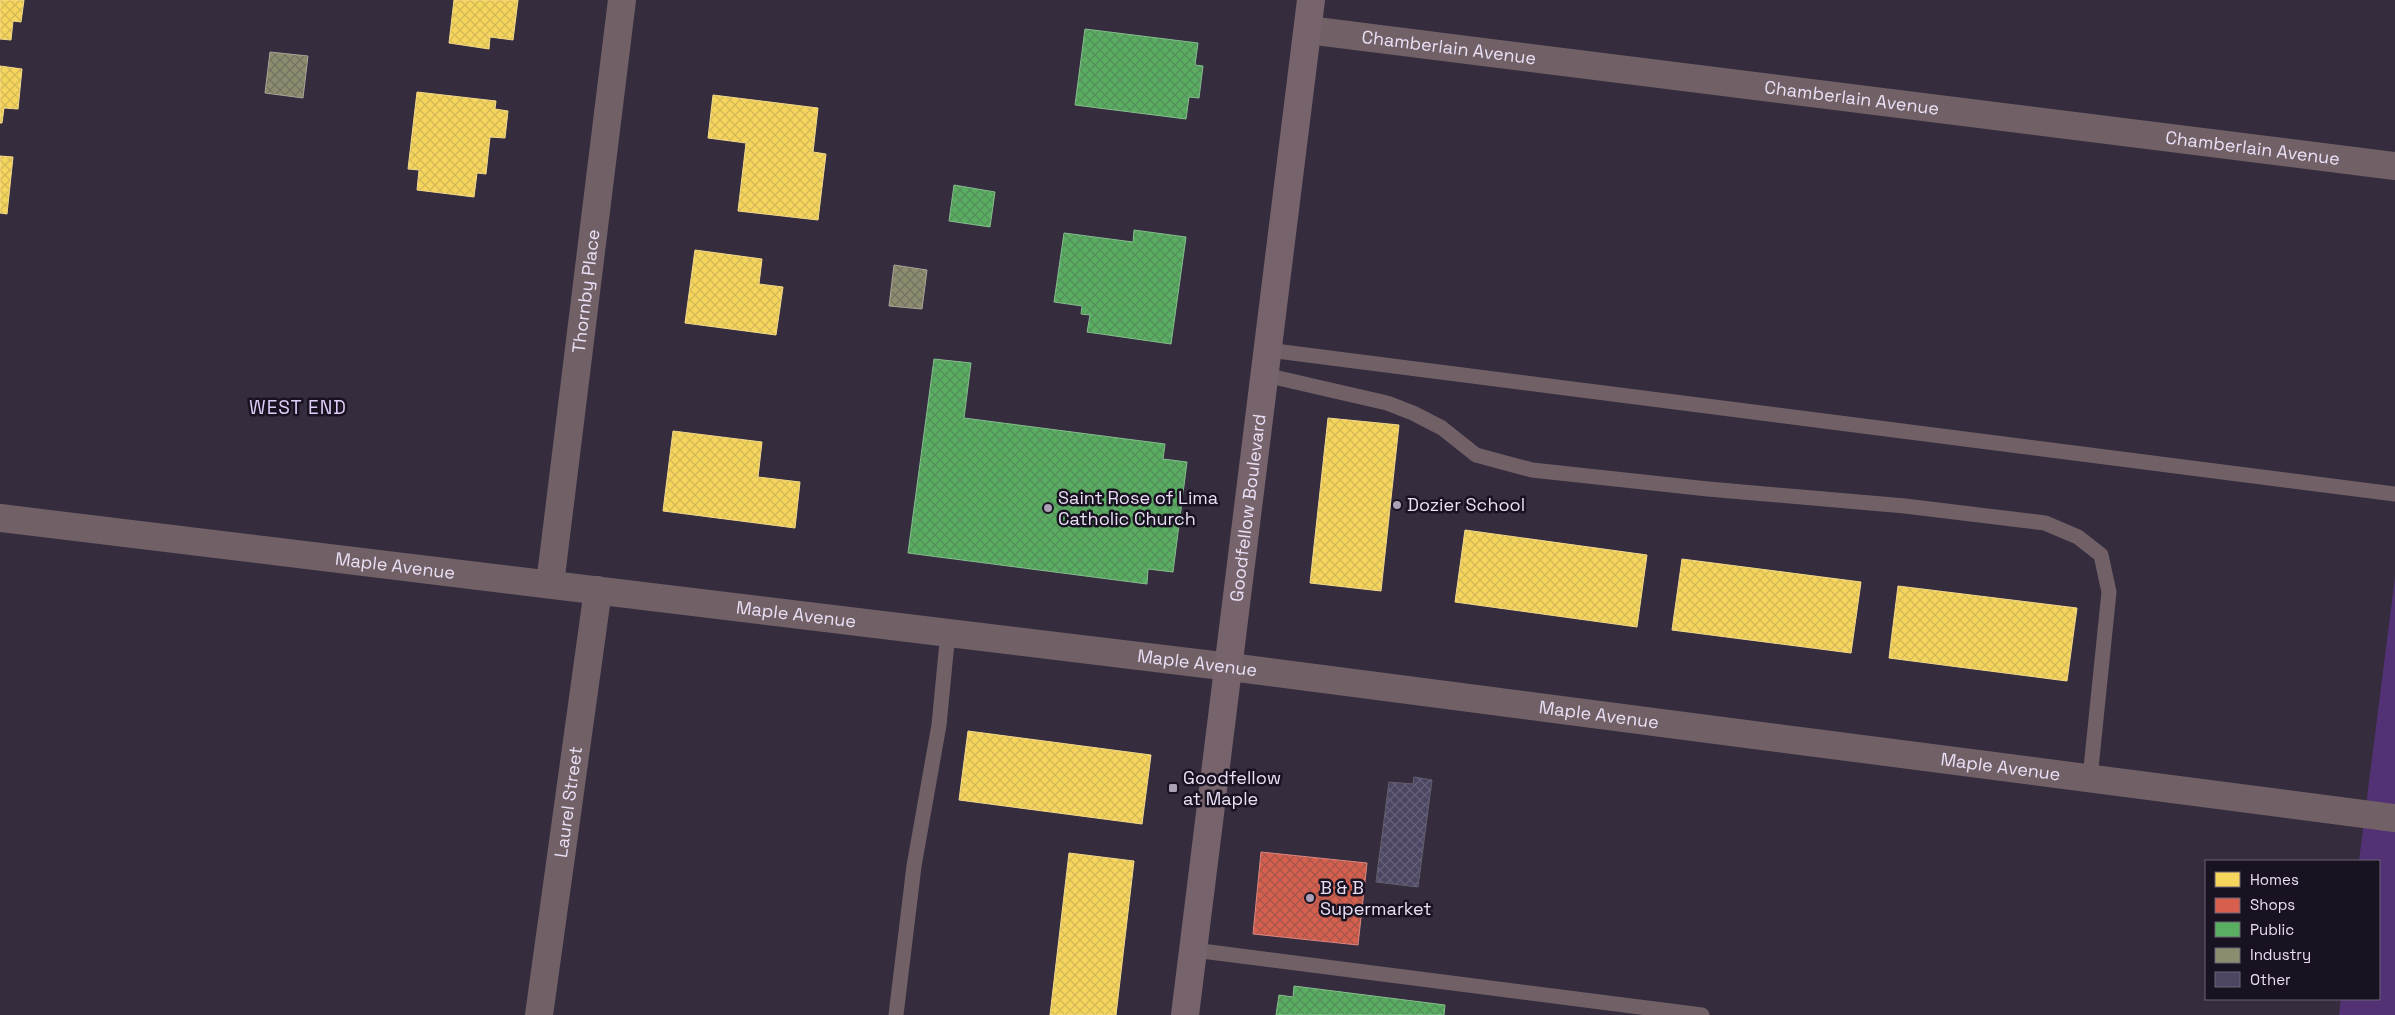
<svg xmlns="http://www.w3.org/2000/svg" width="2395" height="1015" font-family="'Space Grotesk',sans-serif">
  <style>
    .park { fill: #523175 }
    .homes { fill: url(#homes-cross-hatch); stroke: #f2d88a }
    .shops { fill: url(#shops-cross-hatch); stroke: #dc8680 }
    .public { fill: url(#public-cross-hatch); stroke: #85bd8e }
    .industry { fill: url(#industry-cross-hatch); stroke: #a8a597 }
    .building { fill: url(#building-cross-hatch); stroke: #635f6e }
    .lines { fill: none; stroke-linecap: round; stroke-linejoin: round }
    .lane { stroke: #716167; stroke-width: 15 }
    .street { stroke: #716167; stroke-width: 28 }
    .secondary { stroke: #76636c; stroke-width: 28 }
    .poi-dot { fill: #aaa1b6; stroke: #191221; stroke-width: 2 }
    .labels { text-anchor: middle; stroke-width: 5; stroke-linejoin: round; paint-order: stroke }
    .street-label { font-size: 18px; fill: #e9e0f6; stroke: #191221 }
    .poi-label { font-size: 18px; fill: #e9e0f6; stroke: #191221; text-anchor: start }
    .neighbourhood-label { font-size: 19px; letter-spacing: 1px; fill: #dfcdf8; stroke: #191221 }
  </style>
  <defs>
    <pattern id="homes-cross-hatch" width="8" height="8" patternUnits="userSpaceOnUse" patternTransform="scale(1.25)"><rect width="8" height="8" fill="#f6d55c"/><path d="M0 0l8 8M0 8l8-8" fill="none" stroke="#d3b858"/></pattern>
    <pattern id="shops-cross-hatch" width="8" height="8" patternUnits="userSpaceOnUse" patternTransform="scale(1.25)"><rect width="8" height="8" fill="#d6604d"/><path d="M0 0l8 8M0 8l8-8" fill="none" stroke="#a4564c"/></pattern>
    <pattern id="public-cross-hatch" width="8" height="8" patternUnits="userSpaceOnUse" patternTransform="scale(1.25)"><rect width="8" height="8" fill="#5aae61"/><path d="M0 0l8 8M0 8l8-8" fill="none" stroke="#548e5a"/></pattern>
    <pattern id="industry-cross-hatch" width="8" height="8" patternUnits="userSpaceOnUse" patternTransform="scale(1.25)"><rect width="8" height="8" fill="#8c8c6e"/><path d="M0 0l8 8M0 8l8-8" fill="none" stroke="#747261"/></pattern>
    <pattern id="building-cross-hatch" width="8" height="8" patternUnits="userSpaceOnUse" patternTransform="scale(1.25)"><rect width="8" height="8" fill="#4d4662"/><path d="M0 0l8 8M0 8l8-8" fill="none" stroke="#676079"/></pattern>
  </defs>
  <rect width="100%" height="100%" fill="#352d3e"/>
  <path class="park" d="M2395 577V1015H2339L2341 999H2379V861H2359Z"/>
  <path class="homes" d="M0 0H24L21 22 13 21 11 40 0 39Z
    M454 0H518L513 40 490 37 489 49 449 43Z
    M0 66 22 69 18 109 4 108 2 123H0Z
    M417 92 496 101 495 109 508 111 505 138 490 137 486 174 477 173 474 197 417 190 419 170 408 169Z
    M713 95 818 108 813 152 826 154 818 220 738 211 746 143 708 138Z
    M0 156 13 157 7 214 0 213Z
    M695 250 762 259 759 284 783 287 776 335 685 323Z
    M1328 418 1399 425 1381 591 1310 583Z
    M673 431 762 442 758 477 800 482 795 528 663 511Z
    M1465 530 1647 555 1637 627 1455 602Z
    M1682 559 1861 582 1851 653 1672 630Z
    M1898 586 2077 608 2067 681 1889 658Z
    M968 731 1151 755 1142 824 959 800Z
    M1069 853 1134 861 1116 1015H1050Z"/>
  <path class="shops" d="M1261 852 1367 863 1358 945 1253 934Z"/>
  <path class="public" d="M1085 29 1198 43 1195 65 1203 66 1199 98 1189 97 1186 119 1075 105Z
    M954 185 995 192 990 227 949 221Z
    M1134 230 1186 237 1171 344 1087 332 1090 315 1081 314 1082 306 1054 302 1064 233 1133 242Z
    M934 359 971 363 964 418 1165 444 1163 459 1187 462 1173 572 1148 569 1147 584 908 553Z
    M1294 986 1445 1005 1444 1015H1276L1279 995 1293 997Z"/>
  <path class="industry" d="M270 52 308 56 303 98 265 93Z
    M894 265 927 270 922 309 889 306Z"/>
  <path class="building" d="M1414 777 1432 780 1418 887 1376 882 1389 782 1413 784Z"/>
  <g class="lines">
    <path class="lane" d="M1268 350 2395 494
      M1265 375 1387 403 1413 413 1442 428 1476 455 1532 470 1708 489 1905 506 2045 523 2078 537 2101 555 2109 592 2090 778
      M1194 950 1702 1015
      M896 1015 914 866 939 725 948 632"/>
    <g class="street">
      <path id="s1" d="M1308 30 2395 166"/>
      <path id="s2" d="M0 518 1230 667 2395 818"/>
      <path id="s3" d="M550 584 622 0"/>
      <path id="s4" d="M539 1015 598 590"/>
    </g>
    <path class="secondary" id="s5" d="M1185 1015 1311 0"/>
  </g>
  <g class="poi-dot">
    <circle cx="1397" cy="505" r="5"/>
    <circle cx="1048" cy="508" r="5"/>
    <rect x="1168" y="783" width="10" height="10" rx="2.5"/>
    <circle cx="1310" cy="898" r="5"/>
  </g>
  <g class="labels">
    <g class="street-label">
      <text dy="6" stroke="none"><textPath href="#s1" startOffset="142">Chamberlain Avenue</textPath></text>
      <text dy="6" stroke="none"><textPath href="#s1" startOffset="548">Chamberlain Avenue</textPath></text>
      <text dy="6" stroke="none"><textPath href="#s1" startOffset="952">Chamberlain Avenue</textPath></text>
      <text dy="6" stroke="none"><textPath href="#s3" startOffset="295">Thornby Place</textPath></text>
      <text dy="6" stroke="none"><textPath href="#s5" startOffset="511">Goodfellow Boulevard</textPath></text>
      <text dy="6" stroke="none"><textPath href="#s2" startOffset="398">Maple Avenue</textPath></text>
      <text dy="6" stroke="none"><textPath href="#s2" startOffset="802">Maple Avenue</textPath></text>
      <text dy="6" stroke="none"><textPath href="#s2" startOffset="1206">Maple Avenue</textPath></text>
      <text dy="6" stroke="none"><textPath href="#s2" startOffset="1611">Maple Avenue</textPath></text>
      <text dy="6" stroke="none"><textPath href="#s2" startOffset="2016">Maple Avenue</textPath></text>
      <text dy="6" stroke="none"><textPath href="#s4" startOffset="215">Laurel Street</textPath></text>
    </g>
    <g class="poi-label">
      <text x="1058" y="504">Saint Rose of Lima<tspan x="1058" dy="21">Catholic Church</tspan></text>
      <text x="1407" y="511">Dozier School</text>
      <text x="1183" y="784">Goodfellow<tspan x="1183" dy="21">at Maple</tspan></text>
      <text x="1320" y="894">B &amp; B<tspan x="1320" dy="21">Supermarket</tspan></text>
    </g>
    <g class="neighbourhood-label">
      <text x="298" y="414">WEST END</text>
    </g>
  </g>
  <rect x="2205" y="860" width="175" height="140" fill="#191221" stroke="#6c6476"/>
  <rect x="2215" y="872" width="25" height="15" fill="#f6d55c" stroke="#6c6476"/>
  <text x="2250" y="885" font-size="15" fill="#e9e0f6">Homes</text>
  <rect x="2215" y="898" width="25" height="15" fill="#d6604d" stroke="#6c6476"/>
  <text x="2250" y="910" font-size="15" fill="#e9e0f6">Shops</text>
  <rect x="2215" y="922" width="25" height="15" fill="#5aae61" stroke="#6c6476"/>
  <text x="2250" y="935" font-size="15" fill="#e9e0f6">Public</text>
  <rect x="2215" y="948" width="25" height="15" fill="#8c8c6e" stroke="#6c6476"/>
  <text x="2250" y="960" font-size="15" fill="#e9e0f6">Industry</text>
  <rect x="2215" y="972" width="25" height="15" fill="#4d4662" stroke="#6c6476"/>
  <text x="2250" y="985" font-size="15" fill="#e9e0f6">Other</text>
</svg>
